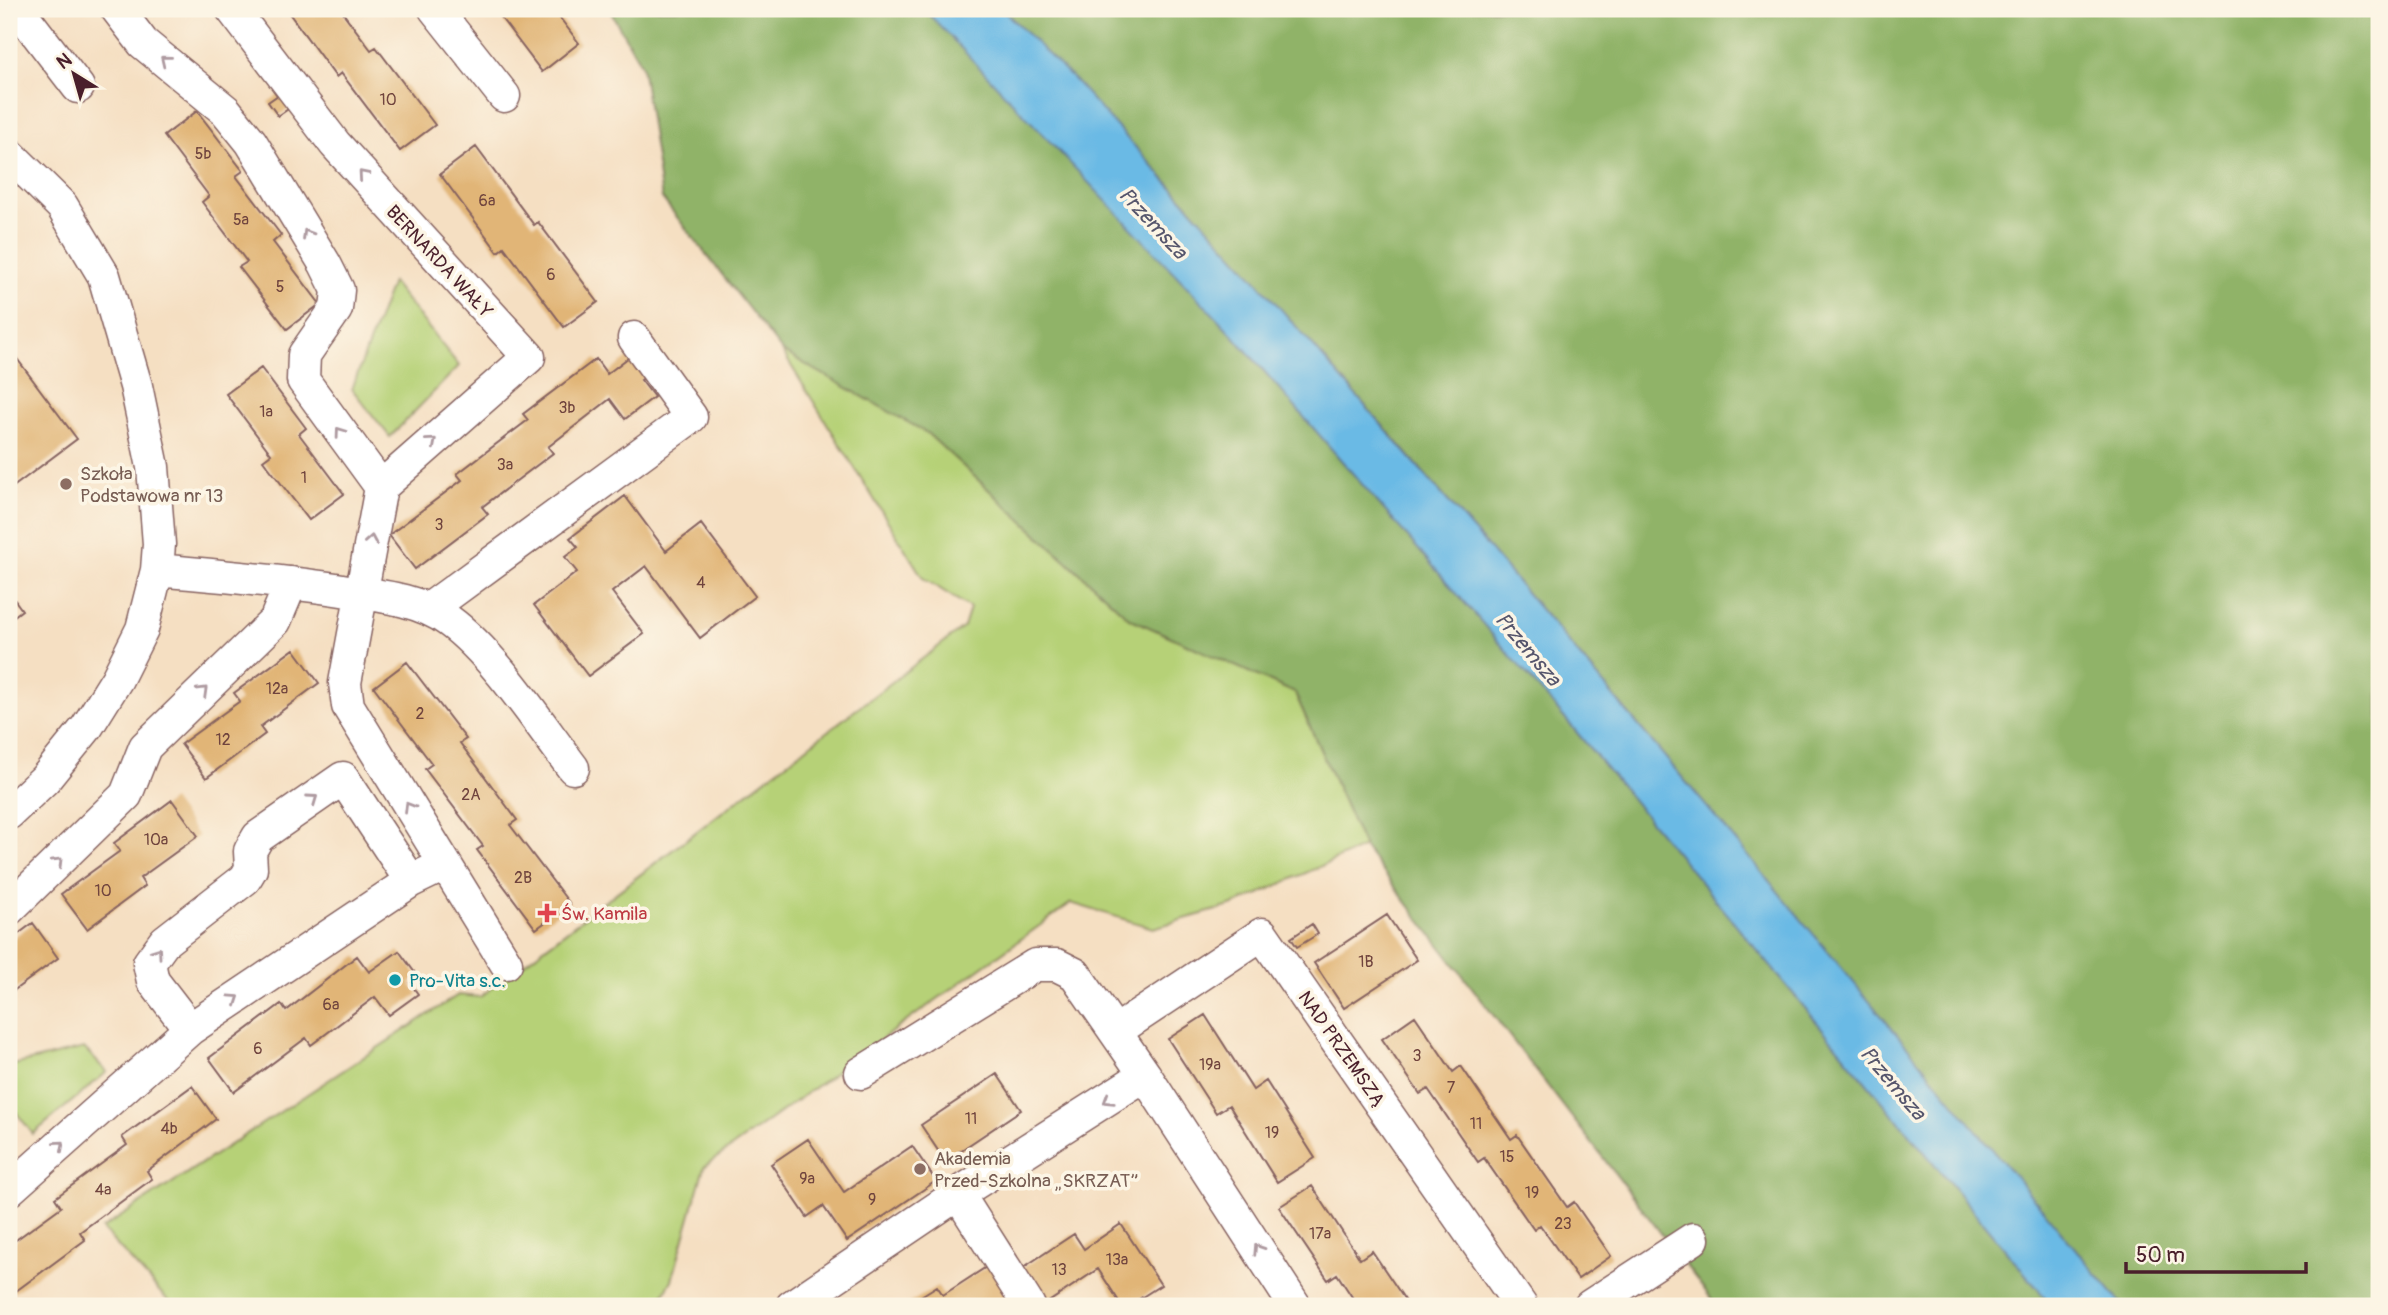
<svg xmlns="http://www.w3.org/2000/svg" width="2388" height="1315" font-family="Pangolin,sans-serif">
  <style>
    .green { fill: #b6d177; stroke: #807851; stroke-width: 2 }
    .forest { fill: #90b368; stroke: #6d694a; stroke-width: 2 }
    .water { fill: #6abae5; stroke: #5a6c88; stroke-width: 2 }
    .building { fill: #e1b577 }
    .lines { fill: none; stroke-linecap: round; stroke-linejoin: round }
    .minor-casing { stroke: #866260; stroke-width: 35 }
    .minor { stroke: #fff; stroke-width: 32 }
    .oneway { stroke: #ae9aa0 }
    .education-dot { fill: #8d6e63; stroke: #fcf5e5; stroke-width: 2.5 }
    .health-dot { fill: #e0444e; stroke: #fcf5e5; stroke-width: 2.5 }
    .culture-dot { fill: #0f9aa8; stroke: #fcf5e5; stroke-width: 2.5 }
    .labels { text-anchor: middle; stroke-width: 7; stroke-linejoin: round; paint-order: stroke }
    .number-label { font-size: 16px; fill: #70443e }
    .street-label { font-size: 19px; fill: #4a1f2b; stroke: #fcf5e5 }
    .education-label { font-size: 19px; fill: #785e54; stroke: #fcf5e5; text-anchor: start }
    .health-label { font-size: 19px; fill: #be3a42; stroke: #fcf5e5; text-anchor: start }
    .culture-label { font-size: 19px; fill: #0d838f; stroke: #fcf5e5; text-anchor: start }
    .water-label { font-size: 21px; font-style: italic; fill: #55556c; stroke: #fcf5e5 }
  </style>
  <rect width="100%" height="100%" fill="#fcf5e5"/>
  <filter id="ink" filterUnits="userSpaceOnUse"><feTurbulence type="fractalNoise" baseFrequency=".0143" numOctaves="2"/><feDisplacementMap in="SourceGraphic" scale="14" xChannelSelector="R" yChannelSelector="G"/><feConvolveMatrix kernelMatrix="1 2 1 2 8 2 1 2 1" color-interpolation-filters="sRGB"/></filter>
  <filter id="wash" filterUnits="userSpaceOnUse"><feTurbulence type="fractalNoise" baseFrequency=".00686" numOctaves="4" result="noise"/><feDisplacementMap in="SourceGraphic" scale="28" xChannelSelector="R" yChannelSelector="G"/><feGaussianBlur stdDeviation="1.57" result="paint"/><feColorMatrix in="noise" values="0 0 0 0 0 0 0 0 0 0 0 0 0 0 0 0 0 1.4 0 .05"/><feComposite in="paint" operator="in"/></filter>
  <g filter="url(#wash)">
    <rect width="100%" height="100%" fill="#f5dfc2"/>
    <path class="green" d="M392 282 459 366 390 437 352 389Z
      M782 351 927 433 1129 618 1295 693 1364 847 1234 905 1153 928 1071 903 704 1167 672 1280 657 1306H173L102 1229 458 995 480 997 964 627 970 608 923 578Z
      M84 1048 107 1072 33 1134 9 1103V1066Z"/>
    <path class="forest" d="M609 9H928L1232 334 1574 729 2052 1306H1717L1364 847 1295 693 1129 618 927 433 782 351 662 198 642 66Z
      M1002 9H2379V1306H2123C1879 1016 1640 722 1391 435 1264 290 1139 144 1002 9Z"/>
    <path class="water" d="M924 9H1002L1075 81 1241 263 1492 552 1750 858 2123 1306H2052L1574 729 1232 334Z"/>
    <g id="blocks">
      <path class="building" d="M286 9H340L371 50 376 47 435 125 400 151 341 73 336 77Z
        M514 9H553L579 43 542 72 501 18Z
        M281 93 291 107 278 116 268 102Z
        M197 111 243 171 236 176 281 235 273 242 320 304 287 329 239 267 247 262 202 202 209 196 164 136Z
        M476 147 534 225 538 222 598 302 564 327 504 247 498 252 440 174Z
        M9 348 77 439 9 490Z
        M633 354 648 375 641 380 654 397 625 419 610 399 548 447 553 453 482 507 488 514 415 569 389 535 462 480 457 474 528 420 523 414 596 359 607 374Z
        M261 368 306 428 299 434 344 494 309 520 263 460 271 454 226 394Z
        M625 496 666 551 701 524 755 596 700 638 646 566 612 592 644 634 588 676 534 605 577 572 565 557 578 547 570 538Z
        M9 592 22 610 9 620Z
        M294 649 319 683 260 727 265 734 206 778 181 744 240 701 234 693Z
        M407 662 466 739 460 743 517 820 510 825 570 904 536 929 477 850 483 846 425 769 432 764 374 687Z
        M172 800 198 836 140 878 145 886 87 929 61 894 120 851 114 843Z
        M1387 915 1417 960 1344 1008 1314 963Z
        M33 923 58 958 9 994V941Z
        M1312 924 1318 934 1297 947 1291 938Z
        M399 951 418 977 410 983 418 994 389 1015 375 997 311 1045 306 1038 234 1092 209 1058 281 1004 286 1011 357 956 369 972Z
        M1205 1015 1253 1090 1266 1081 1315 1158 1277 1182 1229 1105 1216 1113 1168 1039Z
        M1415 1016 1453 1072 1461 1066 1511 1139 1517 1135 1567 1207 1574 1202 1611 1256 1578 1279 1540 1225 1534 1230 1484 1158 1478 1162 1428 1089 1420 1094 1382 1039Z
        M997 1074 1021 1110 945 1161 921 1125Z
        M192 1086 216 1119 147 1171 152 1179 80 1232 85 1240 12 1294 9 1289V1245L61 1207 55 1198 127 1145 122 1137Z
        M808 1139 844 1192 912 1146 936 1181 847 1241 823 1206 807 1217 771 1164Z
        M1312 1186 1360 1259 1372 1251 1409 1306H1358L1337 1274 1328 1280 1279 1207Z
        M1121 1224 1161 1285 1128 1306H1122L1098 1269 1044 1305 1021 1269 1074 1234 1084 1249Z
        M991 1264 1018 1306H905L937 1286 943 1295Z"/>
    </g>
  </g>
  <g filter="url(#ink)">
    <use href="#blocks" fill-opacity="0" stroke="#866260" stroke-width="2"/>
    <g class="lines">
      <defs>
        <path id="minor" d="M18 9 78 87
          M117 9 143 43 226 111 251 142 325 264 338 290 336 309 304 355 303 380 381 487
          M232 9 335 144 529 357 381 487 345 683 348 706 506 963
          M435 9 504 96
          M9 154 62 206 104 276 136 386 153 467 159 544 157 570 142 629 117 679 87 727 45 779 9 813
          M157 570C221 576 285 581 348 591 383 596 420 600 449 621 494 654 538 722 573 768
          M429 609 691 417 634 338
          M9 909 126 795 145 747 275 621 291 583
          M190 1029 153 981 149 963 165 941 245 879 251 869 250 851 258 837 343 778 411 881
          M1116 1031 1262 934 1521 1306
          M861 1073 1035 965H1057L1075 974 1145 1075
          M9 1190 190 1029 411 881 444 865
          M958 1194 1145 1075 1295 1306
          M792 1306 958 1194 1029 1306
          M1590 1306 1693 1239"/>
      </defs>
      <use href="#minor" class="minor-casing"/>
      <use href="#minor" class="minor"/>
    </g>
    <defs><path id="oneway-chevron" d="M-2-3.5L2.5 0L-2 3.5" fill="none" stroke-width="1.6" stroke-linecap="round" stroke-linejoin="round" transform="scale(1.75)"/></defs>
    <g class="oneway">
      <use href="#oneway-chevron" transform="translate(165 60) rotate(-141)"/>
      <use href="#oneway-chevron" transform="translate(363 175) rotate(-131)"/>
      <use href="#oneway-chevron" transform="translate(307 234) rotate(-121)"/>
      <use href="#oneway-chevron" transform="translate(340 432) rotate(-126)"/>
      <use href="#oneway-chevron" transform="translate(432 442) rotate(-41)"/>
      <use href="#oneway-chevron" transform="translate(371 540) rotate(-80)"/>
      <use href="#oneway-chevron" transform="translate(203 691) rotate(-44)"/>
      <use href="#oneway-chevron" transform="translate(313 799) rotate(-35)"/>
      <use href="#oneway-chevron" transform="translate(409 807) rotate(-121)"/>
      <use href="#oneway-chevron" transform="translate(58 862) rotate(-45)"/>
      <use href="#oneway-chevron" transform="translate(157 952) rotate(-55)"/>
      <use href="#oneway-chevron" transform="translate(235 999) rotate(-34)"/>
      <use href="#oneway-chevron" transform="translate(1108 1100) rotate(148)"/>
      <use href="#oneway-chevron" transform="translate(60 1145) rotate(-41)"/>
      <use href="#oneway-chevron" transform="translate(1258 1249) rotate(-123)"/>
    </g>
  </g>
  <g class="education-dot">
    <circle cx="66" cy="484" r="7"/>
    <circle cx="920" cy="1169" r="7"/>
  </g>
  <path class="health-dot" d="M543.5 902.5h7v7h7v7h-7v7h-7v-7h-7v-7h7z"/>
  <circle class="culture-dot" cx="395" cy="980" r="7"/>
  <g class="labels">
    <g class="number-label">
      <text x="388" y="105">10</text>
      <text x="203" y="159">5b</text>
      <text x="487" y="206">6a</text>
      <text x="241" y="225">5a</text>
      <text x="551" y="280">6</text>
      <text x="280" y="292">5</text>
      <text x="567" y="413">3b</text>
      <text x="266" y="417">1a</text>
      <text x="505" y="470">3a</text>
      <text x="304" y="483">1</text>
      <text x="439" y="530">3</text>
      <text x="701" y="588">4</text>
      <text x="277" y="694">12a</text>
      <text x="420" y="719">2</text>
      <text x="223" y="745">12</text>
      <text x="471" y="800">2A</text>
      <text x="156" y="845">10a</text>
      <text x="523" y="883">2B</text>
      <text x="103" y="896">10</text>
      <text x="1366" y="967">1B</text>
      <text x="331" y="1010">6a</text>
      <text x="258" y="1054">6</text>
      <text x="1417" y="1061">3</text>
      <text x="1210" y="1070">19a</text>
      <text x="1451" y="1093">7</text>
      <text x="971" y="1124">11</text>
      <text x="1476" y="1129">11</text>
      <text x="169" y="1134">4b</text>
      <text x="1272" y="1138">19</text>
      <text x="1507" y="1162">15</text>
      <text x="807" y="1184">9a</text>
      <text x="103" y="1195">4a</text>
      <text x="1532" y="1198">19</text>
      <text x="872" y="1205">9</text>
      <text x="1563" y="1229">23</text>
      <text x="1320" y="1239">17a</text>
      <text x="1117" y="1265">13a</text>
      <text x="1059" y="1275">13</text>
    </g>
    <g class="street-label">
      <text transform="translate(440 261) rotate(47)" y="7">BERNARDA WAŁY</text>
      <text transform="translate(1342 1048) rotate(55)" y="7">NAD PRZEMSZĄ</text>
    </g>
    <g class="education-label">
      <text x="80" y="480">Szkoła<tspan x="80" dy="22">Podstawowa nr 13</tspan></text>
      <text x="934" y="1165">Akademia<tspan x="934" dy="22">Przed-Szkolna „SKRZAT”</tspan></text>
    </g>
    <g class="health-label">
      <text x="561" y="920">Św. Kamila</text>
    </g>
    <g class="culture-label">
      <text x="409" y="987">Pro-Vita s.c.</text>
    </g>
    <g class="water-label">
      <text transform="translate(1153 223) rotate(47)" y="7">Przemsza</text>
      <text transform="translate(1528 649) rotate(50)" y="7">Przemsza</text>
      <text transform="translate(1893 1083) rotate(50)" y="7">Przemsza</text>
    </g>
  </g>
  <rect width="2388" height="1315" fill="none" stroke="#fcf5e5" stroke-width="35"/>
  <g transform="translate(74 74) rotate(323)" stroke="#fcf5e5" stroke-width="5" paint-order="stroke">
  <path d="M0-5L12 26L0 18L-12 26Z" fill="#4a1f2b"/>
  <text y="-10" font-size="19" font-weight="bold" text-anchor="middle" fill="#4a1f2b">N</text>
  </g>
  <path d="M2126 1262v10h180v-10" fill="none" stroke="#4a1f2b" stroke-width="3.5"/>
  <text x="2136" y="1262" font-size="21" fill="#4a1f2b" stroke="#fcf5e5" stroke-width="5" paint-order="stroke">50 m</text>
</svg>
